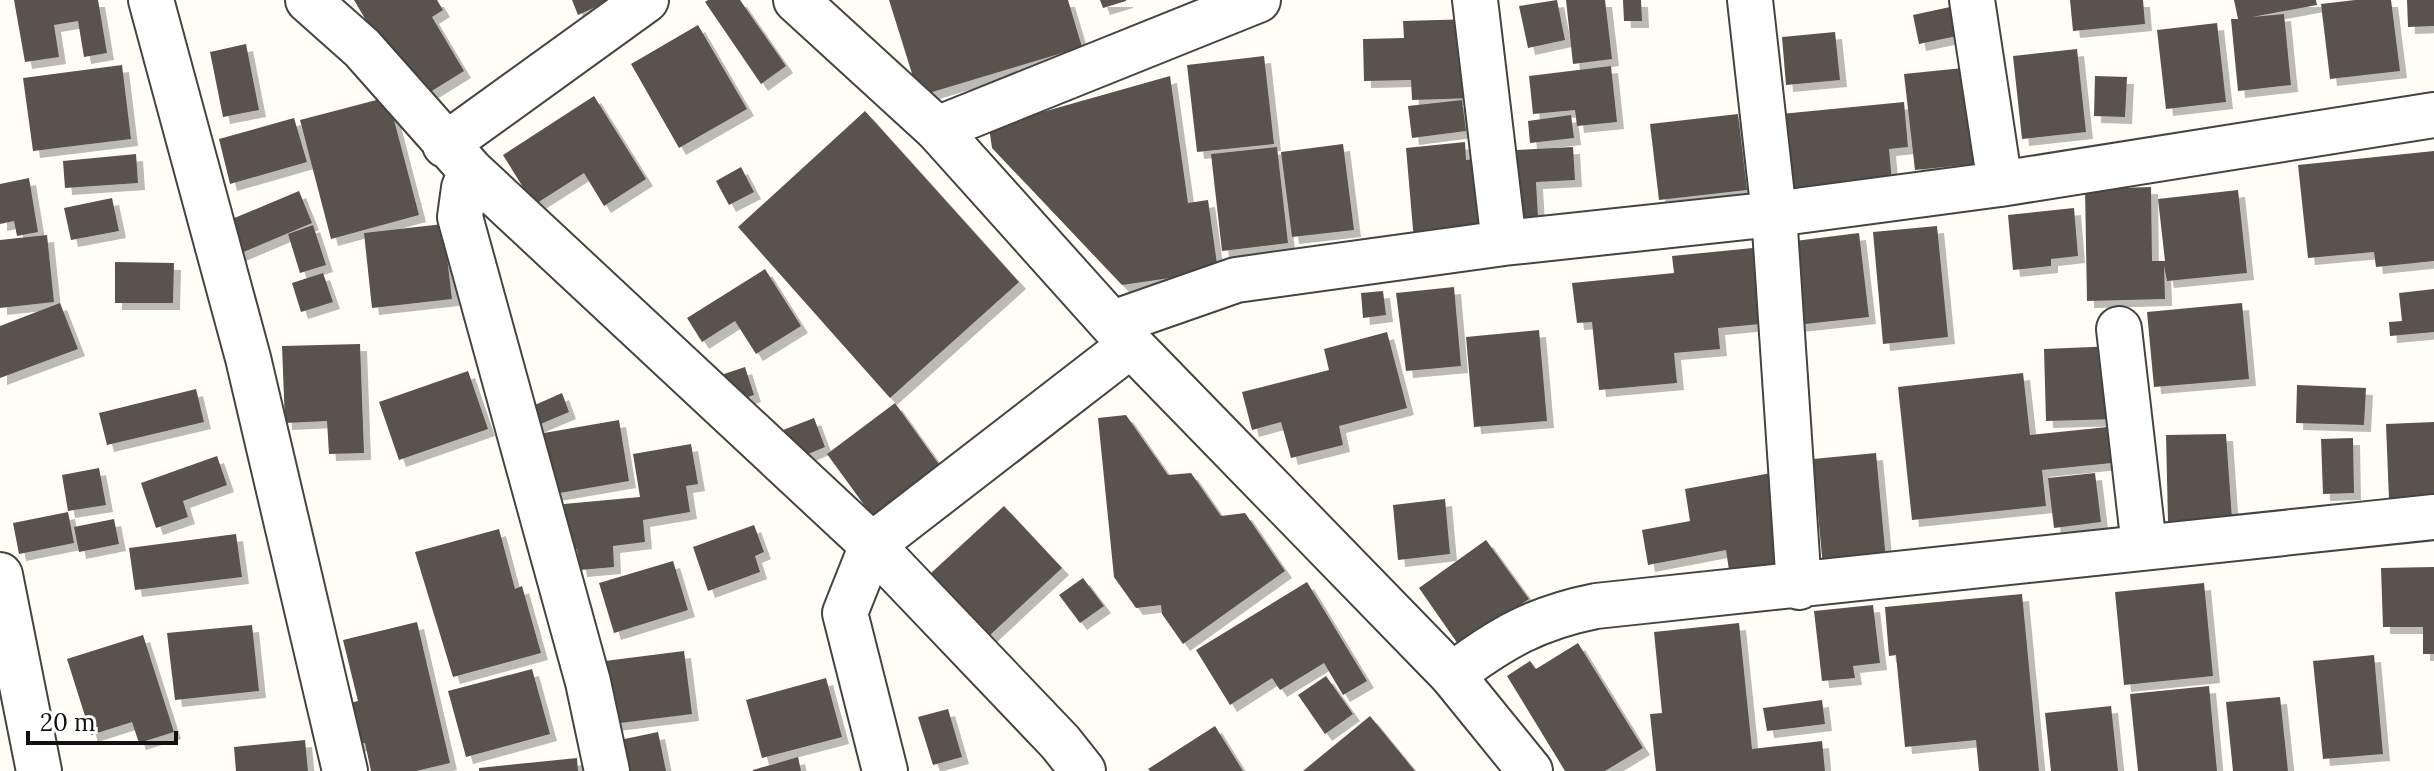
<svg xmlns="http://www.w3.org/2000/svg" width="2434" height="771" font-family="Lora,serif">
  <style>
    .building { fill: #5a524d; filter: url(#shadow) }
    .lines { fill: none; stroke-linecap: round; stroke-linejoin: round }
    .minor-casing { stroke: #444; stroke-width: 48 }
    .tertiary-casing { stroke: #444; stroke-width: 48 }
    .minor { stroke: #fff; stroke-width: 44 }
    .tertiary { stroke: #fff; stroke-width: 44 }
  </style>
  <defs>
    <filter id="shadow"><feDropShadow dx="7" dy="7" stdDeviation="0" flood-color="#0004"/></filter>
  </defs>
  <rect width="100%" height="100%" fill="#fffdf5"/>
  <path class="building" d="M14 0H98L107 53 84 57 78 21 54 25 59 57 25 62Z
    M354 0H437L443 10 432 17 464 71 414 102Z
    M572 0H611L578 15Z
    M708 0H740L786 66 761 84 705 2Z
    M889 0H1068L1082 47 919 96Z
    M1100 0H1126V1L1103 8Z
    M1557 0 1565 40 1528 48 1519 6Z
    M1566 0H1605L1612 59 1573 64Z
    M1623 0H1641L1642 21H1624Z
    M2070 0H2143L2145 24 2073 31Z
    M2234 0H2316L2317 5 2252 17 2284 14 2291 85 2238 91 2231 19H2238Z
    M2355 0H2391L2400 71 2330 79 2321 4Z
    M2407 0H2434V26L2408 27Z
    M1964 4 1971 33 1919 44 1913 15Z
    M1473 19 1475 98 1412 100 1411 80 1364 81 1363 39 1404 38 1403 21Z
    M2217 23 2226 102 2166 109 2157 30Z
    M698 25 747 109 679 148 631 64Z
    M1835 32 1840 80 1786 85 1782 37Z
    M246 44 259 110 223 117 210 52Z
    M2077 49 2086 132 2022 139 2013 56Z
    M1264 56 1274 144 1197 152 1187 65Z
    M122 65 131 139 33 151 23 78Z
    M1611 66 1617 122 1577 126 1575 110 1533 114 1529 76Z
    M1963 68 1974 164 1915 170 1904 74Z
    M1170 76 1188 203 1208 200 1218 271 1122 285 992 148 989 127Z
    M2095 76 2127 77 2125 117 2094 116Z
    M594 96 646 179 604 206 584 173 534 205 503 155Z
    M388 97 419 215 331 239 300 120Z
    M1462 100 1466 131 1412 138 1408 106Z
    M1904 102 1908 147 1889 149 1893 193 1790 203 1781 114Z
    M865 111 1019 282 890 398 738 227Z
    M1738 114 1747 190 1659 200 1650 124Z
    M1571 115 1574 138 1530 143 1528 121Z
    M294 118 307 162 230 184 219 139Z
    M1465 142 1466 160 1475 159 1482 235 1414 241 1406 148Z
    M1343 144 1354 230 1292 237 1281 152Z
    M1277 147 1288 243 1222 251 1211 154Z
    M1573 147 1575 180 1536 182 1538 217 1520 218 1517 150Z
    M2434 151V261L2376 267 2374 252 2308 258 2298 165Z
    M136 154 138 183 65 188 63 161Z
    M741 167 754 192 729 205 716 181Z
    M29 178 38 232 17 236 14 221 0 224V184Z
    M2151 187 2152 261H2165L2158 199 2238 190 2247 273 2167 281 2164 266 2165 299 2087 301 2085 189Z
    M299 191 312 223 234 256 220 224Z
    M112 198 119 231 71 240 64 208Z
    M2074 208 2078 256 2051 259V266L2013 270 2008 215Z
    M443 224 452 299 372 308 364 233Z
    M313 225 326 265 300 273 288 234Z
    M1937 226 1948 337 1883 344 1873 232Z
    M1859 233 1869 317 1796 325 1787 242Z
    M47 235 54 302 0 308V240Z
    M1753 248 1760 324 1718 328 1720 349 1674 353 1677 383 1599 390 1592 322 1577 323 1572 283 1674 273 1672 256Z
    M115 262 174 263 173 303H115Z
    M765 269 801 326 756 354 735 321 702 342 687 318Z
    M323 273 333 302 301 312 292 283Z
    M1454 287 1461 366 1406 371 1396 293Z
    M2434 289V332L2390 336 2389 322 2402 321 2399 293Z
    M1383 291 1386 315 1363 318 1361 293Z
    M60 303 78 349 0 378V326Z
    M2242 303 2249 379 2154 387 2147 312Z
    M1539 330 1547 421 1474 427 1466 337Z
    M1387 332 1407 408 1339 426 1343 445 1291 458 1281 422 1252 430 1242 392 1329 370 1324 349Z
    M360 344 364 453 329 454 327 421 285 423 282 346Z
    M2116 346 2119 419 2046 421 2044 349Z
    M745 367 754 395 710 410 700 382Z
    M468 371 488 429 399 460 379 402Z
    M2023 373 2030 435 2117 426 2122 462 2042 470 2046 506 1912 520 1898 387Z
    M2297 385 2366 388 2364 425 2296 423Z
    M196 389 204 422 107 445 99 413Z
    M562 393 569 412 536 426 528 408Z
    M895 403 946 474 878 524 827 454Z
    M1126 415 1168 475 1191 473 1221 516 1245 513 1285 571 1183 644 1162 614 1161 605 1136 608 1114 577 1098 418Z
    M814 418 825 447 772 469 760 439Z
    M619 420 629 481 548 495 538 434Z
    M2434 422V498L2389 500 2386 424Z
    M2226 434 2232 519 2168 521 2166 435Z
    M2353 438 2354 493 2323 494 2321 439Z
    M691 444 698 484 686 486 690 512 643 520 645 542 613 546 614 567 580 570 577 549 568 550 564 504 640 497 633 454Z
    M1876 453 1886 560 1823 567 1813 459Z
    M217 456 227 485 183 501 188 517 156 528 141 483Z
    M99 468 106 505 68 511 62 475Z
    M1771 473 1787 567 1730 577 1726 550 1648 565 1642 530 1690 521 1685 489Z
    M2095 473 2101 522 2054 528 2048 478Z
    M1445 499 1450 554 1398 560 1393 505Z
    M1004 506 1062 568 989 636 931 573Z
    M68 512 74 543 19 554 13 523Z
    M114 519 119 544 79 552 74 527Z
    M754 525 764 552 755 556 760 572 708 591 693 547Z
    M499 529 515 589 522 586 541 653 453 677 415 552Z
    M236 534 242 577 135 590 129 548Z
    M1486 540 1529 599 1460 647 1419 588Z
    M673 561 688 610 614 633 599 583Z
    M2434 567V654H2423V627H2383L2381 568Z
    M1083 578 1104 606 1080 623 1059 595Z
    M1307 582 1367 681 1343 695 1324 663 1280 690 1272 678 1230 705 1196 650Z
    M2204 583 2213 676 2124 685 2115 592Z
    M2022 594 2039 771H1979L1976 740 1905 747 1896 655 1889 656 1885 607Z
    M1873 605 1880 663 1853 666 1855 678 1822 681 1814 611Z
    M417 622 450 763 416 771H371L365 743 343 748 332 707 358 701 343 640Z
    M1739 623 1752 749 1822 741 1825 771H1656L1650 714 1662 713 1654 632Z
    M252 625 259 691 175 700 167 633Z
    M143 635 174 732 139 743 132 722 91 735 67 659Z
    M1578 643 1643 748 1605 771H1565L1507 676 1530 661 1536 669Z
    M684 651 692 714 604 725 597 662Z
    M2374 655 2383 754 2323 759 2313 661Z
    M532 669 550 734 466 757 448 691Z
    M1326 676 1353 714 1325 734 1298 695Z
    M826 678 842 737 762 758 746 700Z
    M2209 686 2217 771H2138L2130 694Z
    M2280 697 2288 771H2233L2226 702Z
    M1822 700 1825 724 1767 731 1763 708Z
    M2111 706 2118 771H2051L2045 713Z
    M948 709 962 757 933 765 918 717Z
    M1370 716 1415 771H1303Z
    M1215 726 1243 771H1150L1148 769Z
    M658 732 666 771H621L615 741Z
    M305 740 308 771H236L234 747Z
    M798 757 801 771H753V770Z
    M577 758 578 771H479V768Z"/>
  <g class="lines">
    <defs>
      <path id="minor" d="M151 0 248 358 345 771
        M308 0 362 48 471 171 872 545 1060 742 1083 771
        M1475 0 1504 243
        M1750 0 1774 214 1799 587
        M1972 0 2000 184
        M937 129 1258 0
        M445 145 646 0
        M471 171 464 188 460 217 588 682 607 771
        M1113 323 1236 280 1504 243 1774 214 2000 184 2434 115
        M2119 329 2144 546
        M0 575 39 771
        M1452 675C1501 638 1536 618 1596 606L2434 517
        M885 771 845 613 872 545 1131 345"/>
      <path id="tertiary" d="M796 0 937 129 1131 345 1452 675 1530 771"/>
    </defs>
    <use href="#minor" class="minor-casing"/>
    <use href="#tertiary" class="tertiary-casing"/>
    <use href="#minor" class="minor"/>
    <use href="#tertiary" class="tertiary"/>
  </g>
  <path d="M28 731v12h148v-12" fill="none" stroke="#111111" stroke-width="4"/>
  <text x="40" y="731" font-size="24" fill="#111111" stroke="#ffffff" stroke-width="6" paint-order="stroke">20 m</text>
</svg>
